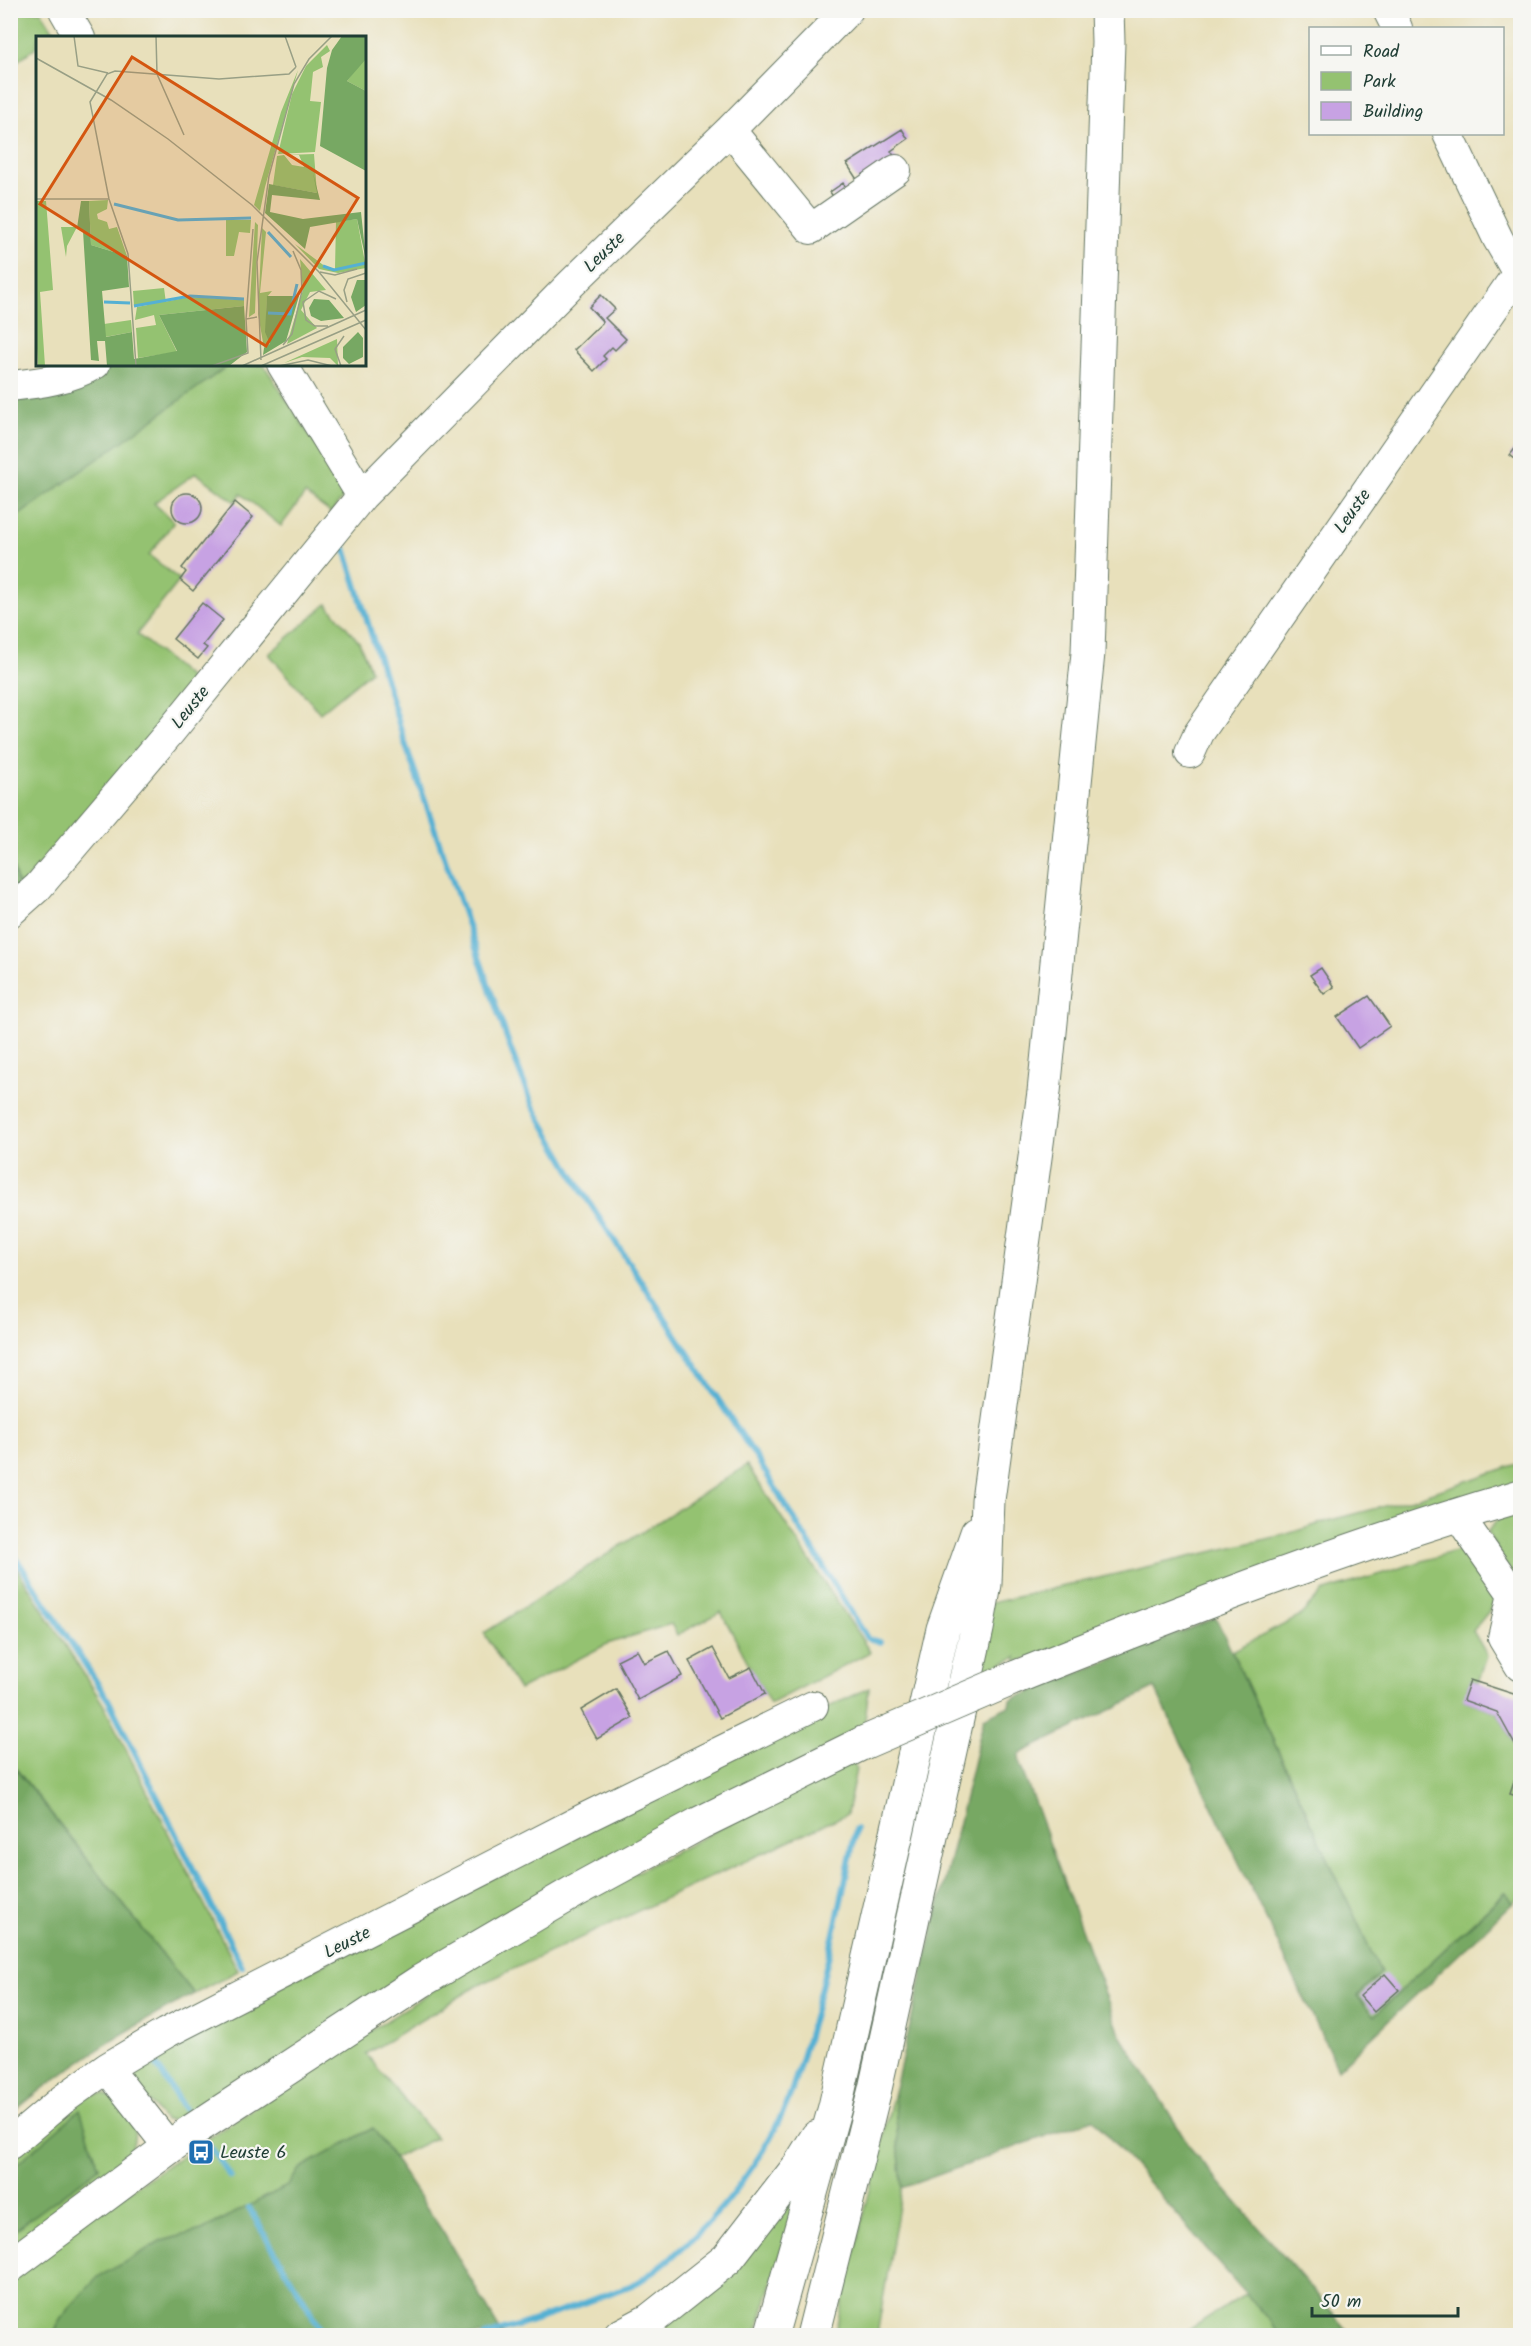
<svg xmlns="http://www.w3.org/2000/svg" width="1531" height="2346" font-family="Kalam,sans-serif">
  <style>
    .green { fill: #94c271; stroke: #5a8052; stroke-width: 1.5 }
    .forest { fill: #77a863; stroke: #4b724c; stroke-width: 1.5 }
    .lines { fill: none; stroke-linecap: round; stroke-linejoin: round }
    .stream { stroke: #55b0d3; stroke-width: 6 }
    .building { fill: #c7a2e3 }
    .minor-casing { stroke: #657663; stroke-width: 32 }
    .major-casing { stroke: #657663; stroke-width: 35 }
    .highway-casing { stroke: #657663; stroke-width: 35 }
    .minor { stroke: #fff; stroke-width: 30 }
    .major { stroke: #fff; stroke-width: 33 }
    .highway { stroke: #fff; stroke-width: 33 }
    .major-bridge-casing { stroke: #657663; stroke-width: 35; stroke-linecap: butt }
    .major-bridge { stroke: #fff; stroke-width: 33 }
    .labels { text-anchor: middle; stroke-width: 4.5; stroke-linejoin: round; paint-order: stroke }
    .street-label { font-size: 18px; fill: #1f3d34; stroke: #f6f6f2 }
    .poi-label { font-size: 18px; fill: #1f3d34; stroke: #f6f6f2; text-anchor: start }
    .inset-river { fill: none; stroke: #55b0d3; stroke-width: 3 }
    .inset-road { fill: none; stroke: #989f85; stroke-width: 1.5 }
    .view { fill: #d45610; fill-opacity: 0.15; stroke: #d45610; stroke-width: 3 }
    .inset-edge { fill: none; stroke: #1f3d34; stroke-width: 3 }
  </style>
  <rect width="100%" height="100%" fill="#f6f6f2"/>
  <filter id="ink" filterUnits="userSpaceOnUse"><feTurbulence type="fractalNoise" baseFrequency=".0167" numOctaves="2"/><feDisplacementMap in="SourceGraphic" scale="12" xChannelSelector="R" yChannelSelector="G"/><feConvolveMatrix kernelMatrix="1 2 1 2 8 2 1 2 1" color-interpolation-filters="sRGB"/></filter>
  <filter id="wash" filterUnits="userSpaceOnUse"><feTurbulence type="fractalNoise" baseFrequency=".008" numOctaves="4" result="noise"/><feDisplacementMap in="SourceGraphic" scale="24" xChannelSelector="R" yChannelSelector="G"/><feGaussianBlur stdDeviation="1.35" result="paint"/><feColorMatrix in="noise" values="0 0 0 0 0 0 0 0 0 0 0 0 0 0 0 0 0 1.4 0 .05"/><feComposite in="paint" operator="in"/></filter>
  <g filter="url(#wash)">
    <rect width="100%" height="100%" fill="#e8e0bb"/>
    <path class="green" d="M11 10 41 11 55 33 49 37 38 38 37 46 11 66Z
      M229 365H264L347 492 331 513 305 494 281 526 241 494 235 502 196 473 154 503 174 522 149 555 180 580 137 634 196 683 19 889 10 855V521Z
      M327 604 359 642 371 671 320 713 269 654Z
      M1520 1463V1485L1017 1662V1657L977 1674 991 1603 1284 1535 1331 1520 1419 1497Z
      M747 1465 870 1652 770 1704 721 1612 677 1635 671 1624 607 1644 519 1690 484 1633Z
      M1520 1506V1590L1487 1532 1505 1511Z
      M1471 1546 1505 1591 1473 1631 1487 1655 1478 1683 1470 1680 1464 1700 1497 1712 1520 1754V1763L1510 1794 1520 1797V1897L1513 1903 1505 1892 1374 2016 1357 1997 1381 1973 1232 1651 1299 1617 1322 1592Z
      M10 1558 103 1704 238 1971 194 1994 11 1762Z
      M869 1688 864 1727 178 2121 164 2120 135 2083 137 2068 144 2056 770 1735Z
      M853 1759 856 1769 847 1814 477 1986 366 2054 436 2138 394 2158 373 2128 299 2169 290 2185 202 2230 162 2241 136 2256 68 2309 52 2335 11 2336V2277L82 2222 518 1934Z
      M894 2092 902 2188 877 2335 834 2336Z
      M104 2094C114 2099 119 2104 125 2113 138 2130 136 2137 129 2157L11 2249V2233L99 2168 80 2110 11 2169V2156L84 2095Z
      M798 2196 756 2335 642 2336Z
      M1246 2294 1282 2335H1179Z"/>
    <path class="forest" d="M108 365H229L11 521V391Z
      M10 855 19 889 10 895Z
      M1216 1618 1381 1973 1357 1996 1374 2016 1506 1892 1513 1903 1338 2069 1155 1688 1019 1754 1020 1765 1035 1804 1120 2034 1194 2153 1352 2335H1282L1093 2119 902 2188 894 2092 984 1718 1009 1706 1010 1700Z
      M10 1762 194 1994C128 2028 67 2067 11 2114Z
      M80 2110 99 2168 11 2233V2169Z
      M373 2128 443 2232 503 2335H52L68 2309 98 2277 162 2241 202 2230 289 2185 299 2169Z"/>
    <g class="lines">
      <path class="stream" d="M343 542 405 743 511 1050 533 1106 582 1191 761 1465 867 1638 880 1642
        M10 1549 109 1701 242 1966
        M156 2064 184 2109
        M212 2149 230 2177
        M249 2208 325 2336
        M485 2336C527 2323 569 2310 610 2293 620 2289 634 2286 643 2279 703 2237 754 2177 784 2110 795 2085 802 2058 809 2032 828 1965 842 1897 856 1829"/>
    </g>
    <g id="blocks">
      <path class="building" d="M902 129 908 139 891 151 899 164 863 189 847 164Z
        M843 183 852 197 839 206 830 192Z
        M601 295 615 309 605 318 626 339 615 350 612 347 603 356 606 359 594 371 574 350 603 322 589 307Z
        M1520 442V463L1510 455Z
        M172 508a15 15 0 1 1 30 0a15 15 0 1 1-30 0Z
        M235 502 253 517 193 591 180 580 186 572 182 568Z
        M202 603 223 620 203 645 207 648 198 659 173 639Z
        M1321 968 1334 987 1324 994 1310 975Z
        M1369 996 1390 1026 1358 1048 1337 1017Z
        M713 1648 729 1678 751 1667 765 1694 720 1718 689 1661Z
        M637 1650 644 1663 669 1651 682 1676 638 1700 617 1660Z
        M1470 1680 1520 1696V1754L1497 1712 1463 1700Z
        M616 1689 633 1718 597 1739 581 1710Z
        M1520 1764V1797L1510 1794Z
        M1385 1974 1399 1990 1374 2012 1360 1996Z"/>
    </g>
  </g>
  <g filter="url(#ink)">
    <use href="#blocks" fill-opacity="0" stroke="#657663" stroke-width="1.5"/>
    <g class="lines">
      <defs>
        <path id="minor" d="M64 10 80 38
          M1388 10 1397 28
          M730 130 811 229 896 170
          M1448 134 1498 239 1520 277
          M282 364 362 496
          M10 386C40 383 69 379 95 364
          M1190 753 1199 733 1520 270
          M10 912 38 887 170 732 362 496 571 284 730 130 848 10
          M1460 1514 1467 1528 1513 1594 1503 1638 1520 1666
          M107 2068 166 2033 587 1817 813 1706
          M10 2144 62 2100 107 2068 169 2147"/>
        <path id="major" d="M1014 1678C1181 1611 1348 1546 1520 1496
          M10 2266 190 2132 421 1981 577 1890 700 1823 863 1743"/>
        <path id="highway" d="M620 2336 650 2320 727 2259 799 2166 817 2137
          M771 2336 835 2107 943 1629 977 1533
          M813 2336 875 2089 977 1629 985 1584 988 1500 1044 1092 1088 653 1108 42 1107 10"/>
      </defs>
      <use href="#minor" class="minor-casing"/>
      <use href="#major" class="major-casing"/>
      <use href="#highway" class="highway-casing"/>
      <use href="#minor" class="minor"/>
      <use href="#major" class="major"/>
      <use href="#highway" class="highway"/>
      <defs>
        <path id="major-bridge" d="M863 1743 1014 1678"/>
      </defs>
      <use href="#major-bridge" class="major-bridge-casing"/>
      <use href="#major-bridge" class="major-bridge"/>
    </g>
  </g>
  <defs>
    <symbol id="bus-square" viewBox="-11 -11 22 22"><rect x="-9" y="-9" width="18" height="18" rx="4" fill="#1f6fb2" stroke="#f6f6f2"/><path d="M-5-6H5V4H4V6H2V4H-2V6H-4V4H-5ZM-3.5-4V0h7V-4ZM-3.5 1.2v1.5H-2V1.2ZM2 1.2v1.5H3.5V1.2Z" fill="#fff"/></symbol>
  </defs>
  <g fill-rule="evenodd">
    <use href="#bus-square" x="186" y="2137" width="30" height="30"/>
  </g>
  <g class="labels">
    <g class="street-label">
      <text transform="translate(604 252) rotate(-44)" y="6">Leuste</text>
      <text transform="translate(1352 511) rotate(-55)" y="6">Leuste</text>
      <text transform="translate(190 707) rotate(-51)" y="6">Leuste</text>
      <text transform="translate(347 1942) rotate(-27)" y="6">Leuste</text>
    </g>
    <g class="poi-label">
      <text x="220" y="2158">Leuste 6</text>
    </g>
  </g>
  <g transform="translate(36 36)">
    <rect width="330" height="330" fill="#e8e0bb"/>
    <path d="M291 9 294 15 285 21 287 31 277 36 275 56 274 65 285 66 279 116 242 118 256 58 270 30ZM329 22 330 23V55L311 45ZM262 34 229 151 224 175 218 169 245 76ZM278 118 281 157 237 149 241 120 248 119 256 129 268 131 263 119H250ZM72 164 71 173 61 178 62 183 71 186 73 193 81 191 91 220 55 209 53 165ZM0 165H10L17 254 4 256 9 330H2L0 295ZM321 183 330 232 302 237 283 233 259 208 290 231 299 233 300 186ZM190 184H215L214 197 203 196 198 220H190ZM219 186 222 189 219 277 213 281ZM25 191H41L31 210 30 221ZM226 192 230 196 224 257 236 255 231 261 230 288 234 309 228 312 222 278ZM264 223 290 254 274 256 265 274 281 292 251 308 267 254ZM128 252 130 267 98 270 97 255ZM154 261 208 264V270L123 279 141 316 102 322 100 292 120 289 118 279 99 284 101 271ZM95 284 96 296 69 301 68 288ZM301 303 302 330 294 322 266 321 248 327Z" fill="#94c271"/>
    <path d="M306 0H330V23L311 45 330 55V135L284 110 291 32 296 14ZM277 137 284 164 236 159 234 176 267 183 325 176 330 224 321 183 274 191 269 213 229 177 233 148 281 157ZM45 165H53L55 209 91 220 93 251 66 255 70 301 96 296 98 323 141 315 123 279 208 270 211 316 193 330H71L69 305H61L63 325 55 324 47 195 41 192ZM321 244H330V269L320 276 315 261ZM231 260H263L250 305 227 319 228 312 234 308 229 296ZM278 263 293 264 308 282 285 285 275 280 273 272ZM322 296 327 302V321L313 328 307 322V311Z" fill="#77a863"/>
    <path class="inset-river" d="M78 168 142 184 215 182M232 196 255 221M287 230 298 234 330 227M68 266 94 267M98 270 154 260 208 263M232 277 254 278 261 248"/>
    <path class="inset-road" d="M38 0 42 30 72 37M120 0 121 38 148 99M249 0 260 31M0 22 75 64 132 103 216 169 283 236 330 294M0 163H73M284 236 299 239 321 233M311 266 308 254 312 243 330 237M210 283 217 193M292 290H279L270 284 267 266 283 255 300 263M247 309 256 298 266 255 265 234 257 215M225 324 221 226 233 140 258 48 273 23 296 0M100 330 92 218 73 163 54 66 71 38 79 35 183 43 253 38 260 31M176 330 212 317 210 283 221 281M206 330 330 274M225 330 330 284M243 330 272 324 296 330M305 330 299 313 308 300"/>
    <path class="view" d="M96 21 322 162 230 310 4 168Z"/>
    <rect width="330" height="330" class="inset-edge"/>
  </g>
  <rect width="1531" height="2346" fill="none" stroke="#f6f6f2" stroke-width="36"/>
  <rect x="1309" y="27" width="195" height="108" fill="#f6f6f2" stroke="#a0aca6" stroke-width="1.5"/>
  <rect x="1321" y="46" width="30" height="9" fill="#ffffff" stroke="#a0aca6" stroke-width="1.5"/>
  <text x="1363" y="57" font-size="18" fill="#1f3d34">Road</text>
  <rect x="1321" y="72" width="30" height="18" fill="#94c271" stroke="#a0aca6" stroke-width="1.5"/>
  <text x="1363" y="87" font-size="18" fill="#1f3d34">Park</text>
  <rect x="1321" y="102" width="30" height="18" fill="#c7a2e3" stroke="#a0aca6" stroke-width="1.5"/>
  <text x="1363" y="117" font-size="18" fill="#1f3d34">Building</text>
  <path d="M1312 2307v9h146v-9" fill="none" stroke="#1f3d34" stroke-width="3"/>
  <text x="1321" y="2307" font-size="18" fill="#1f3d34" stroke="#f6f6f2" stroke-width="4.5" paint-order="stroke">50 m</text>
</svg>
